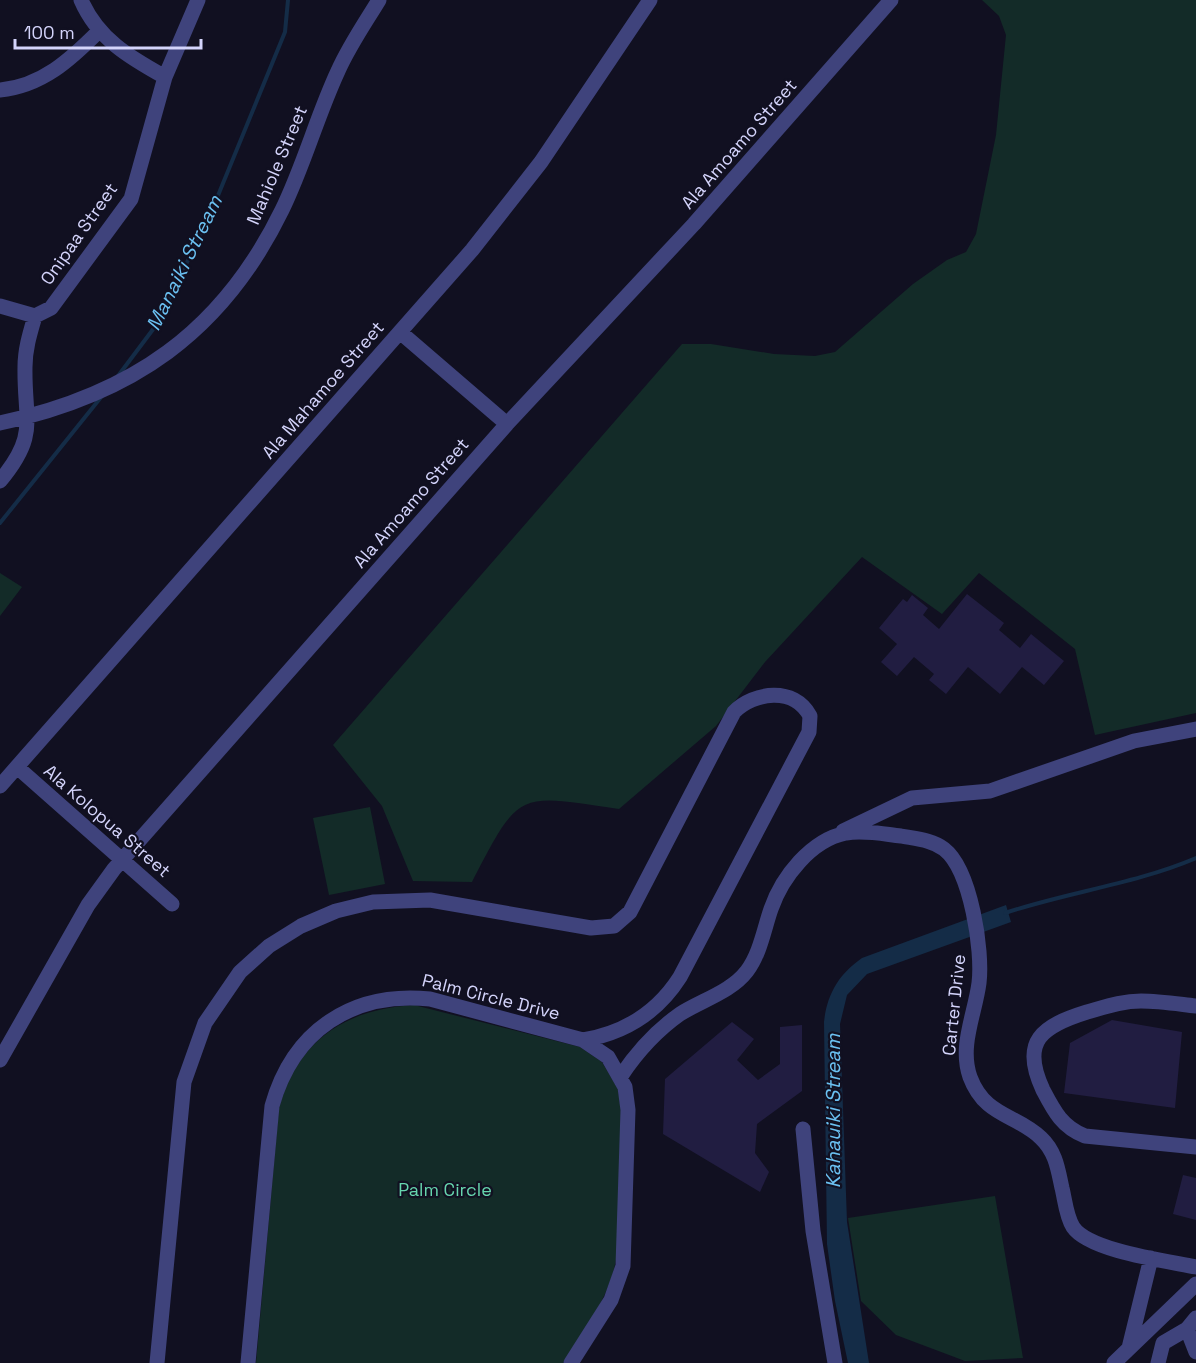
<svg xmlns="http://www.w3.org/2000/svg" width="1196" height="1363" font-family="'Space Grotesk',sans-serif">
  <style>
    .green { fill: #132b28 }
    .water { fill: #142c47 }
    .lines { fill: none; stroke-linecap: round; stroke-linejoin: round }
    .stream { stroke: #142c47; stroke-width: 4 }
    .building { fill: #211d41 }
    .minor { stroke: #3f437c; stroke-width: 15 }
    .labels { text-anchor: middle; stroke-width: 4.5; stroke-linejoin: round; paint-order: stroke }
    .street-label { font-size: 18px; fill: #d4d4fb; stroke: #111021 }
    .park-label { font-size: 18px; fill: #66d5ae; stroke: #111021 }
    .water-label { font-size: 20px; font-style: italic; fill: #6bc1f2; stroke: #111021 }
  </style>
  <rect width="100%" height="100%" fill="#111021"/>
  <path class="green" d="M982 0H1196V713L1095 735 1075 649 979 573 942 614 862 557 765 662 716 726 619 809C517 794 520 789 472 882L413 881 382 806 333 745 682 344H711L774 354 815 356 835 352 913 284 947 260 966 252 976 234 996 135 1006 35 999 16Z
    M0 573 22 587 0 616Z
    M370 807 385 884 329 895 313 818Z
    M414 1005 580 1047 602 1062 618 1089 621 1110 617 1253C612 1295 585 1328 563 1363H256L279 1108C298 1039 347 1009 414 1005Z
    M995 1196 1023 1358 965 1361 896 1335 861 1301 848 1218Z"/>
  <path class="water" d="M1006 905 1011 922 867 974 847 995 840 1024 847 1222 869 1363H848L835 1301 827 1244 824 1022C827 994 839 974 862 958Z"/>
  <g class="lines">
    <path class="stream" d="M118 376 157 324 210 215 285 32 288 0
      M0 523 102 396
      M1005 913C1068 892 1135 884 1196 858"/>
  </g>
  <path class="building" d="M967 594 1004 623 999 630 1020 648 1031 634 1064 661 1044 685 1022 667 1000 694 968 667 946 694 929 680 934 674 914 657 897 676 881 662 897 644 879 628 903 599 907 602 912 595 928 608 923 615 939 629Z
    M1112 1020 1182 1032 1175 1108 1064 1093 1070 1043Z
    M732 1022 754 1039 737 1060 758 1080 780 1064V1027L802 1025V1091L757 1124 755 1153 769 1172 760 1192 663 1134 665 1079Z
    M1183 1175 1196 1178V1220L1173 1214Z"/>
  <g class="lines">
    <path class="minor" d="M81 0C98 39 129 57 165 77
      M0 90C42 86 70 60 99 31
      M0 306 35 316
      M400 332 507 424
      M0 423C131 395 222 333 282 210 304 165 317 116 338 71 349 46 365 23 379 0
      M0 481C39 434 24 421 25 367 25 349 30 333 35 316L51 308 131 199 165 77 198 0
      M17 767 172 904
      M0 786 472 250 541 162 650 0
      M843 831 912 798 990 791 1134 741 1196 729
      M1196 1006C1178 1004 1159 1001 1141 1001 1122 1001 1105 1007 1087 1012 1042 1026 1020 1041 1043 1090 1054 1111 1062 1127 1085 1136L1196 1147
      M0 1060 88 905 114 869 507 424 694 224 891 0
      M621 1076C637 1052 656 1031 680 1014 702 1000 731 992 747 971 760 954 764 929 771 909 782 877 811 840 846 833 865 830 883 834 901 836 917 839 932 840 944 849 971 870 983 951 979 983 975 1014 959 1046 970 1077 985 1117 1016 1114 1041 1138 1056 1152 1058 1170 1062 1188 1065 1200 1066 1216 1073 1227 1089 1251 1167 1261 1196 1267
      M803 1129 813 1231 835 1363
      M1187 1329 1196 1352
      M1129 1348 1151 1258
      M157 1363 184 1082 205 1023 240 972 269 946 301 926 336 911 373 902 430 900 591 928 614 926 630 912 734 712C754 692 794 686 810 716L809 732 680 977C657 1013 625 1033 583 1040
      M248 1363 272 1106C293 1031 352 991 430 999L583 1040 608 1057 625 1087 628 1110 623 1266 611 1300 571 1363
      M1114 1363 1196 1284
      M1158 1363 1163 1343 1187 1329 1196 1318"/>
  </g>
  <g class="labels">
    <g class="street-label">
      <text transform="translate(739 144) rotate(-49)" y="6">Ala Amoamo Street</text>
      <text transform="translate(277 165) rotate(-67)" y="6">Mahiole Street</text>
      <text transform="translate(79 234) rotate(-55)" y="6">Onipaa Street</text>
      <text transform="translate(323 390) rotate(-49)" y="6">Ala Mahamoe Street</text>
      <text transform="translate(411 503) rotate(-49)" y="6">Ala Amoamo Street</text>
      <text transform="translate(107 821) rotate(41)" y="6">Ala Kolopua Street</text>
      <text transform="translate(491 997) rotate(14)" y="6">Palm Circle Drive</text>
      <text transform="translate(954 1005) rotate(-84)" y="6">Carter Drive</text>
    </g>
    <g class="park-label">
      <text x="445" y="1196">Palm Circle</text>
    </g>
    <g class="water-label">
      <text transform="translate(184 263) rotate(-64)" y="7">Manaiki Stream</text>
      <text transform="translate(833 1111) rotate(-90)" y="7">Kahauiki Stream</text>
    </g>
  </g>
  <path d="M15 39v9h186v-9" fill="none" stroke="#d4d4fb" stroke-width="3"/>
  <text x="24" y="39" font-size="18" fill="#d4d4fb" stroke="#111021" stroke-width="4.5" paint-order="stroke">100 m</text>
</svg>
